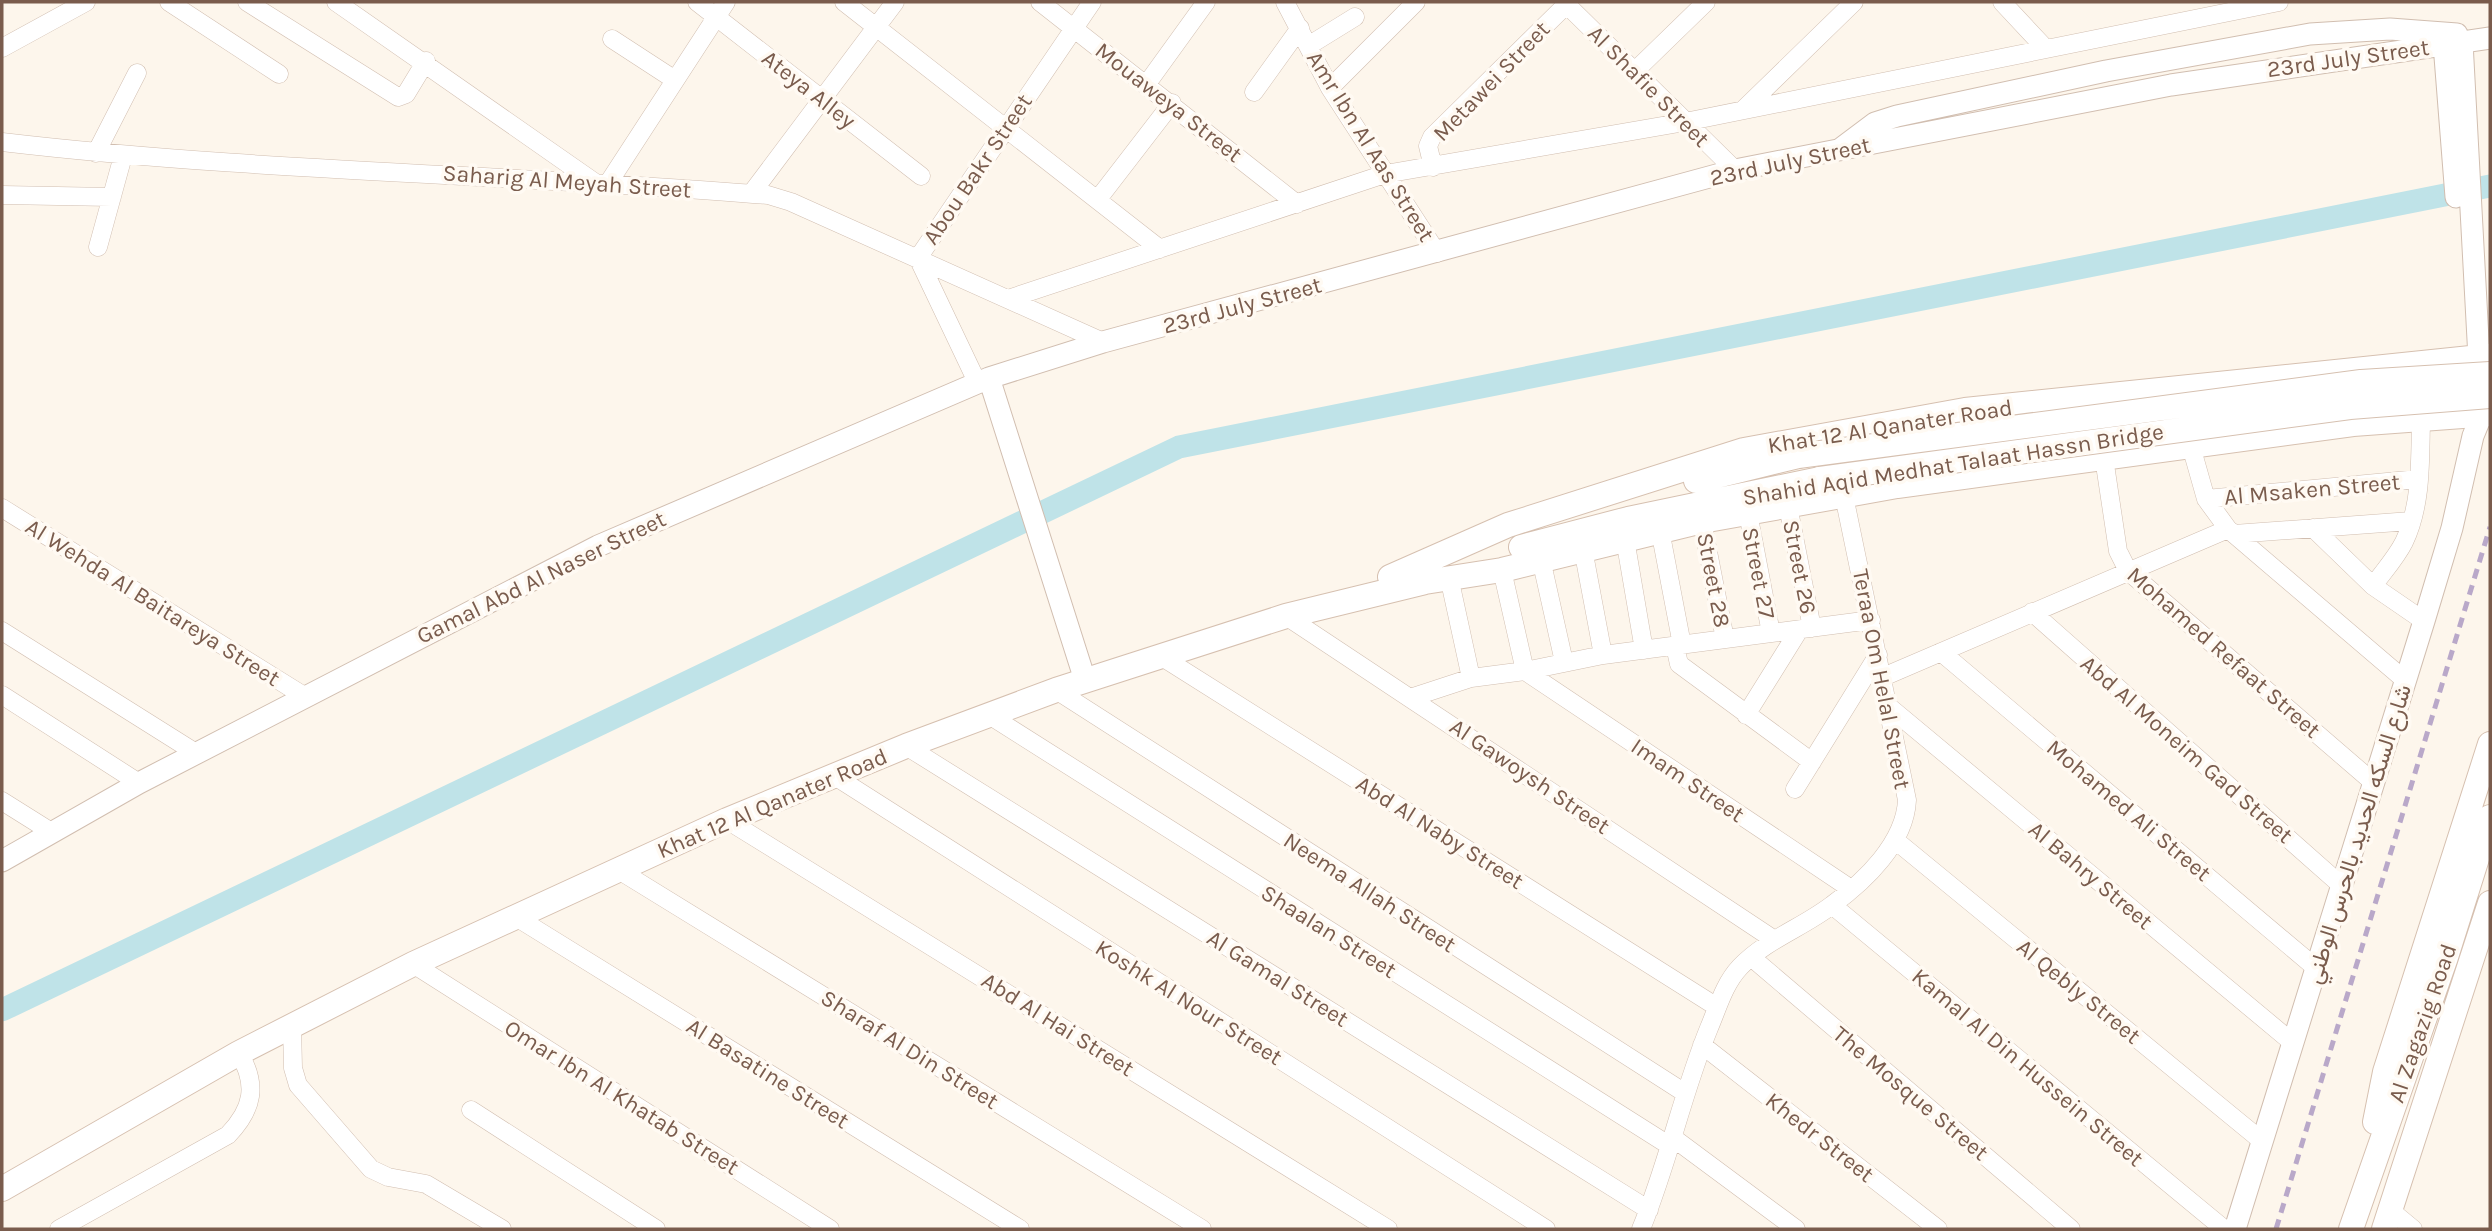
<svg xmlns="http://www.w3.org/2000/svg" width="2492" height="1231" font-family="Karla,Vazirmatn,sans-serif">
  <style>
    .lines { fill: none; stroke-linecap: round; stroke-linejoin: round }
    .canal { stroke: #bfe3e8; stroke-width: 23 }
    .minor-casing { stroke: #d1beb0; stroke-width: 19 }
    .tertiary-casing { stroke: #d1beb0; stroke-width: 23 }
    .secondary-casing { stroke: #d6c0b0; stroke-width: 26 }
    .minor { stroke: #fff; stroke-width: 18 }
    .tertiary { stroke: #fff; stroke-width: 21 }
    .secondary { stroke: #fff; stroke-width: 24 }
    .rail { stroke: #b9a8c9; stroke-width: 5; stroke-dasharray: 10 7; stroke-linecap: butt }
    .secondary-bridge-casing { stroke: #d6c0b0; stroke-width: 26; stroke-linecap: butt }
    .secondary-bridge { stroke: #fff; stroke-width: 24 }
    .labels { text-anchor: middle; stroke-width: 7; stroke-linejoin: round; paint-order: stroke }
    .street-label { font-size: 23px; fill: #7a5c4d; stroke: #fffaf3 }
  </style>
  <rect width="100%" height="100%" fill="#fdf6ec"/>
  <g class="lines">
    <path class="canal" d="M2 1010 1179 447 2490 186"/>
    <defs>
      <path id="minor" d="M169 2 279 74
        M247 2 398 97 406 94 426 61
        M336 2 594 182
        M697 2 921 176
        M844 2 1160 249
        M1040 2 1297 204
        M1285 2 1330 88 1437 253
        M1564 2 1735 170
        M2002 2 2044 47
        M612 39 675 80
        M1308 46 1355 17
        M2 48 86 2
        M1636 70 1706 2
        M1146 85 1206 2
        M1330 88 1416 2
        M1254 92 1300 28
        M1744 109 1854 2
        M2 142C256 172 513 174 768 195L791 202 1103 342
        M96 153 137 73
        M1433 167 1428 146 1432 137 1569 2
        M609 182 726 2
        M751 194 895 2
        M2 195 112 197
        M1098 199 1172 103
        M98 247 123 156
        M1008 299 1385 174 1685 122 2279 2
        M977 382 918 258 1092 2
        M2191 446 2206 499 2228 529 2406 681
        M2104 458 2118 551 2128 571 2374 783
        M2206 499 2419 479
        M1788 506 1812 628
        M2 508 304 696
        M1748 513 1771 633
        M1702 521 1725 639
        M2313 528 2373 586 2424 621
        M1660 530 1682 645
        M2234 534 2411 521
        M1625 539 1644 650
        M1583 549 1603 655
        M1541 559 1564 662
        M1502 570 1525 671 1851 889
        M1449 577 1471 678
        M2373 586C2383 572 2396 558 2404 542 2422 505 2420 459 2421 419
        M2032 612 2342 886
        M1286 616 1773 939
        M2 631 196 753
        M1675 646 1679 664 1812 762
        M1941 652 2316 968
        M1162 657 1717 1007
        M1883 677 2228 529
        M1056 690 1685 1093
        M2 695 139 783
        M1413 697 1471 678 1525 671 1603 655 1871 620
        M1888 706 2293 1043
        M989 715 1670 1146
        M1746 715 1799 630
        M906 746 1649 1210
        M833 775 1546 1229
        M1795 789 1878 655
        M2 801 53 833
        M727 820 1388 1229
        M1895 840 2262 1141
        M617 869 1202 1229
        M1832 905 2224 1229
        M516 917 1020 1229
        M1751 957 2071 1229
        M413 964 830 1229
        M292 1026 293 1068 298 1085 371 1169 388 1177 426 1184 502 1229
        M1702 1045 1938 1229
        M471 1110 656 1229
        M1672 1137 1796 1229
        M2390 1210 2413 1229
        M59 1229 228 1135C253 1109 258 1085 239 1053
        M1641 1229C1668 1164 1682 1094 1709 1028 1718 1007 1724 984 1740 967 1767 939 1802 928 1832 905 1865 881 1905 843 1907 800L1844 496"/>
      <path id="tertiary" d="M2444 44 2456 197
        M1839 150 1875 123 1897 116 2106 71 2310 34 2390 29 2457 34
        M989 378 1085 680
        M2 861 139 783 598 546 989 378 1103 342 1735 170 2171 85 2490 38
        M2235 1229 2424 621 2452 528 2473 436 2482 414 2462 42"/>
      <path id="secondary" d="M1696 481 1798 456
        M1521 547 1628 519 1820 479
        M1390 577 1508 525 1744 450 1965 410 2490 356
        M2375 1122 2385 1072 2490 744
        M2 1189 239 1053 413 964 727 820 906 746 1056 690 1286 616 1425 582 1502 570 1702 521 1897 486 2353 424 2490 414
        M2351 1229 2446 957 2490 817
        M2384 1229 2490 903"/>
    </defs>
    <use href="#minor" class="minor-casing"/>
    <use href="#tertiary" class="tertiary-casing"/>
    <use href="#secondary" class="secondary-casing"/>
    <use href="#minor" class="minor"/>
    <use href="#tertiary" class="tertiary"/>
    <use href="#secondary" class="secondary"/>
    <path class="rail" d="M2276 1229 2490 527"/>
    <defs>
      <path id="secondary-bridge" d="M1798 456 2361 382 2490 374
        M1820 479 2350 407 2490 396"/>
    </defs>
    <use href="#secondary-bridge" class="secondary-bridge-casing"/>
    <use href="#secondary-bridge" class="secondary-bridge"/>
  </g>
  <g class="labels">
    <g class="street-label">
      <text transform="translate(2348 58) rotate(-8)" y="8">23rd July Street</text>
      <text transform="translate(1491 81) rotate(-46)" y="8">Metawei Street</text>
      <text transform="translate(1649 86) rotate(45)" y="8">Al Shafie Street</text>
      <text transform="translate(809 89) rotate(38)" y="8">Ateya Alley</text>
      <text transform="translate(1169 102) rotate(38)" y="8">Mouaweya Street</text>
      <text transform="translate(1371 146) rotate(58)" y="8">Amr Ibn Al Aas Street</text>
      <text transform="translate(1790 161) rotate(-12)" y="8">23rd July Street</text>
      <text transform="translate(977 169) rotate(-56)" y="8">Abou Bakr Street</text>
      <text transform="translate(567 181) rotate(4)" y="8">Saharig Al Meyah Street</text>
      <text transform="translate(1242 305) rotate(-15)" y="8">23rd July Street</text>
      <text transform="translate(1890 426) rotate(-9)" y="8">Khat 12 Al Qanater Road</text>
      <text transform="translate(1953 464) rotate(-9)" y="8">Shahid Aqid Medhat Talaat Hassn Bridge</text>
      <text transform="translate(2312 489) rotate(-5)" y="8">Al Msaken Street</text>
      <text transform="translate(1800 567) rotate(79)" y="8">Street 26</text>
      <text transform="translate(1759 573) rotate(79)" y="8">Street 27</text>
      <text transform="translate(541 577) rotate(-26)" y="8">Gamal Abd Al Naser Street</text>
      <text transform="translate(1714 580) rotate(79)" y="8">Street 28</text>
      <text transform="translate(153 602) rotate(32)" y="8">Al Wehda Al Baitareya Street</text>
      <text transform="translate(2224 652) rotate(41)" y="8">Mohamed Refaat Street</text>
      <text transform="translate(1882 679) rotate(79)" y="8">Teraa Om Helal Street</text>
      <text transform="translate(2187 749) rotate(41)" y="8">Abd Al Moneim Gad Street</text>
      <text transform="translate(1530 776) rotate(34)" y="8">Al Gawoysh Street</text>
      <text transform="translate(1688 780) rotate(34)" y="8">Imam Street</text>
      <text transform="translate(772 803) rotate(-23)" y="8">Khat 12 Al Qanater Road</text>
      <text transform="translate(2129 810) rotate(40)" y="8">Mohamed Ali Street</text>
      <text transform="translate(1440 832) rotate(32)" y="8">Abd Al Naby Street</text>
      <text transform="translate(2358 834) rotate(-73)" y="8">شارع السكه الحديد بالحرس الوطني</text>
      <text transform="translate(2091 875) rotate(40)" y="8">Al Bahry Street</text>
      <text transform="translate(1370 892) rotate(33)" y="8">Neema Allah Street</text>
      <text transform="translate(1329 931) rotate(32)" y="8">Shaalan Street</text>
      <text transform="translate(1278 978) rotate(32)" y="8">Al Gamal Street</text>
      <text transform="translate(2079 991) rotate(39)" y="8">Al Qebly Street</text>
      <text transform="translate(1189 1002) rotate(32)" y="8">Koshk Al Nour Street</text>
      <text transform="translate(2422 1023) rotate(-71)" y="8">Al Zagazig Road</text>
      <text transform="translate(1058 1024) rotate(32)" y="8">Abd Al Hai Street</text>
      <text transform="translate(910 1049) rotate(32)" y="8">Sharaf Al Din Street</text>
      <text transform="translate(2028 1067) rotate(40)" y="8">Kamal Al Din Hussein Street</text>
      <text transform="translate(768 1073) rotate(32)" y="8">Al Basatine Street</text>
      <text transform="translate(1911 1093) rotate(40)" y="8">The Mosque Street</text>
      <text transform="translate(622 1097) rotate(32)" y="8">Omar Ibn Al Khatab Street</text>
      <text transform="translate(1820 1137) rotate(38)" y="8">Khedr Street</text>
    </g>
  </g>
  <rect width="2492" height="1231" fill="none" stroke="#7a5c4d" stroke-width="7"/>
</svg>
